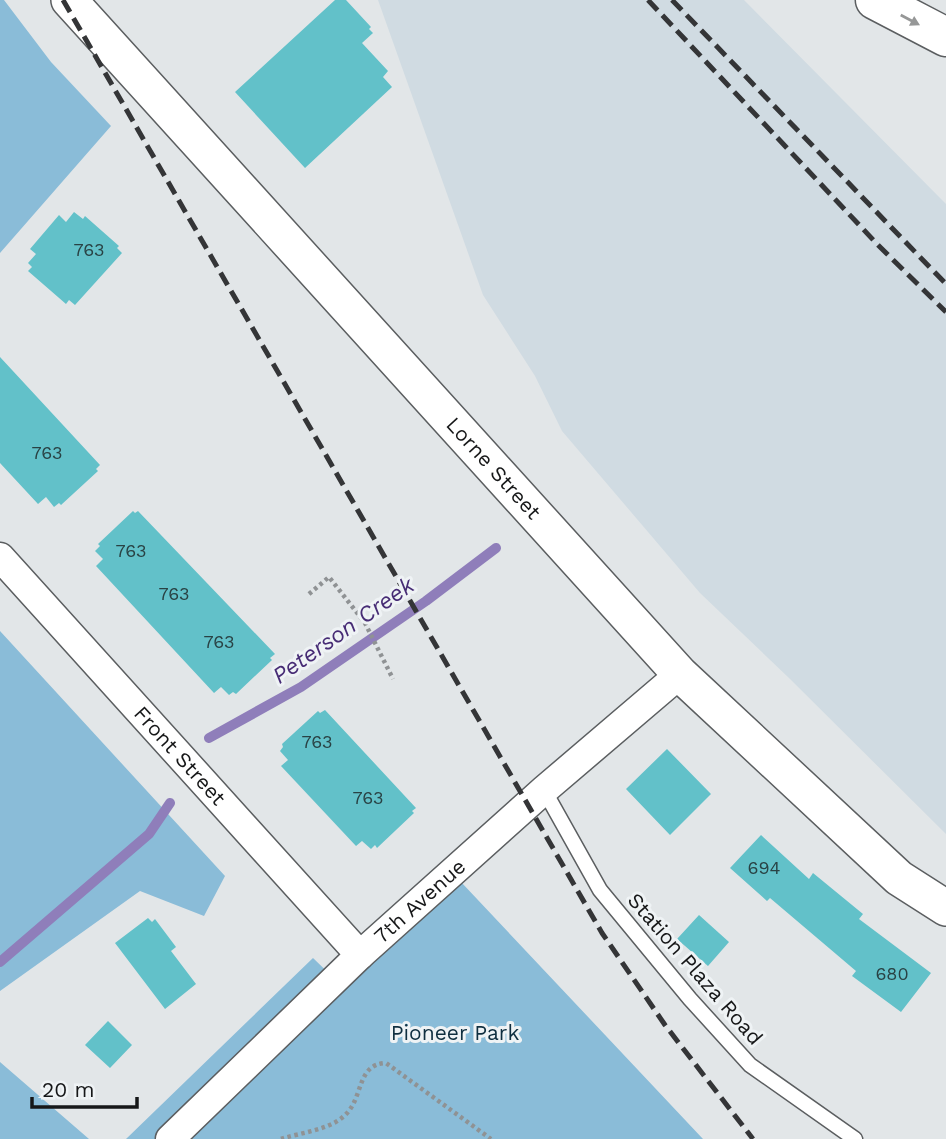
<svg xmlns="http://www.w3.org/2000/svg" width="946" height="1139" font-family="'Work Sans',sans-serif">
  <style>
    .built { fill: #d0dbe2 }
    .green { fill: #8abcd8 }
    .lines { fill: none; stroke-linecap: round; stroke-linejoin: round }
    .stream { stroke: #8f7eba; stroke-width: 10 }
    .building { fill: #62c1c9 }
    .service-casing { stroke: #5b5e60; stroke-width: 17 }
    .minor-casing { stroke: #5b5e60; stroke-width: 31 }
    .tertiary-casing { stroke: #5b5e60; stroke-width: 38 }
    .secondary-casing { stroke: #5b5e60; stroke-width: 41 }
    .path { stroke: #8f9294; stroke-width: 4.5; stroke-dasharray: 3.5 3.5; stroke-linecap: butt }
    .service { stroke: #fff; stroke-width: 14 }
    .minor { stroke: #fff; stroke-width: 28 }
    .tertiary { stroke: #fff; stroke-width: 35 }
    .secondary { stroke: #fff; stroke-width: 38 }
    .rail { stroke: #343537; stroke-width: 5; stroke-dasharray: 14 7; stroke-linecap: butt }
    .oneway { fill: #969797 }
    .labels { text-anchor: middle; stroke-width: 6; stroke-linejoin: round; paint-order: stroke }
    .number-label { font-size: 18px; fill: #294244 }
    .street-label { font-size: 21px; fill: #161718; stroke: #eff3f5 }
    .park-label { font-size: 21px; fill: #0f2f40; stroke: #eff3f5 }
    .water-label { font-size: 23px; font-style: italic; fill: #472c75; stroke: #eff3f5 }
  </style>
  <rect width="100%" height="100%" fill="#e2e6e8"/>
  <path class="built" d="M378 0H744L946 204V834L789 678 700 593 562 431 535 376 483 295Z"/>
  <path class="green" d="M0 0H4L51 62 111 126 0 253Z
    M0 631 225 876 204 916 140 891 0 991Z
    M461 882 703 1139H126L313 958 345 989Z
    M0 1062 89 1139H0Z"/>
  <g class="lines">
    <path class="stream" d="M209 738 301 687 426 601 496 548
      M0 962 149 834 170 803"/>
  </g>
  <path class="building" d="M335 0H346L371 27 369 29 373 33 362 43 388 71 383 77 392 87 305 168 235 92Z
    M74 212 83 219 85 216 119 246 117 248 122 253 75 305 69 300 66 304 28 271 32 267 28 263 36 254 30 249 59 215 66 222Z
    M0 357 100 465 96 469 98 471 61 505 59 503 54 507 46 497 38 504 0 463Z
    M133 511 135 513 138 511 275 654 270 658 272 660 236 694 233 692 229 695 221 687 214 693 96 566 103 559 95 551 100 546 98 544Z
    M325 710 416 808 412 811 414 813 377 848 375 845 371 849 362 841 356 846 281 766 288 760 280 751 283 747 282 744 318 711 320 713Z
    M667 749 711 794 670 835 626 789Z
    M761 835 809 879 813 873 863 914 859 919 931 973 901 1012 852 976 856 971 770 898 767 901 730 868Z
    M699 915 729 942 708 966 677 939Z
    M148 918 152 922 155 919 176 947 171 951 196 984 165 1009 115 943Z
    M108 1021 132 1045 110 1068 85 1045Z"/>
  <g class="lines">
    <defs>
      <path id="service" d="M544 790 600 890 690 999 750 1065 855 1139"/>
      <g id="minor">
        <path id="s1" d="M0 557 360 955"/>
        <path id="s2" d="M170 1139 360 955 544 790 680 674"/>
      </g>
      <g id="tertiary">
        <path id="s3" d="M69 0 680 674 899 878 946 908"/>
      </g>
      <path id="secondary" d="M875 0 946 37"/>
    </defs>
    <use href="#service" class="service-casing"/>
    <use href="#minor" class="minor-casing"/>
    <use href="#tertiary" class="tertiary-casing"/>
    <use href="#secondary" class="secondary-casing"/>
    <path class="path" d="M309 594 329 577 365 623 393 679
      M281 1139C302 1132 333 1130 348 1112 363 1094 358 1064 386 1063L491 1139"/>
    <use href="#service" class="service"/>
    <use href="#minor" class="minor"/>
    <use href="#tertiary" class="tertiary"/>
    <use href="#secondary" class="secondary"/>
    <path class="rail" d="M63 0 602 933 665 1025 753 1139
      M648 0 878 245 946 312
      M672 0 946 284"/>
  </g>
  <defs><path id="oneway-solid" d="M-6-.8H1V-3.2L6.5 0L1 3.2V.8H-6Z" transform="scale(1.75)"/></defs>
  <use class="oneway" href="#oneway-solid" transform="translate(910 20) rotate(28)"/>
  <g class="labels">
    <g class="number-label">
      <text x="89" y="256">763</text>
      <text x="47" y="459">763</text>
      <text x="131" y="557">763</text>
      <text x="174" y="600">763</text>
      <text x="219" y="648">763</text>
      <text x="317" y="748">763</text>
      <text x="368" y="804">763</text>
      <text x="764" y="874">694</text>
      <text x="892" y="980">680</text>
    </g>
    <g class="street-label">
      <text dy="7" stroke="none"><textPath href="#s3" startOffset="632">Lorne Street</textPath></text>
      <text dy="7" stroke="none"><textPath href="#s1" startOffset="268">Front Street</textPath></text>
      <text dy="7" stroke="none"><textPath href="#s2" startOffset="345">7th Avenue</textPath></text>
      <text transform="translate(695 969) rotate(49)" y="7">Station Plaza Road</text>
    </g>
    <g class="park-label">
      <text x="455" y="1040">Pioneer Park</text>
    </g>
    <g class="water-label">
      <text transform="translate(343 630) rotate(-35)" y="8">Peterson Creek</text>
    </g>
  </g>
  <path d="M32 1097v10h105v-10" fill="none" stroke="#161718" stroke-width="3.5"/>
  <text x="42" y="1097" font-size="21" fill="#161718" stroke="#eff3f5" stroke-width="5" paint-order="stroke">20 m</text>
</svg>
